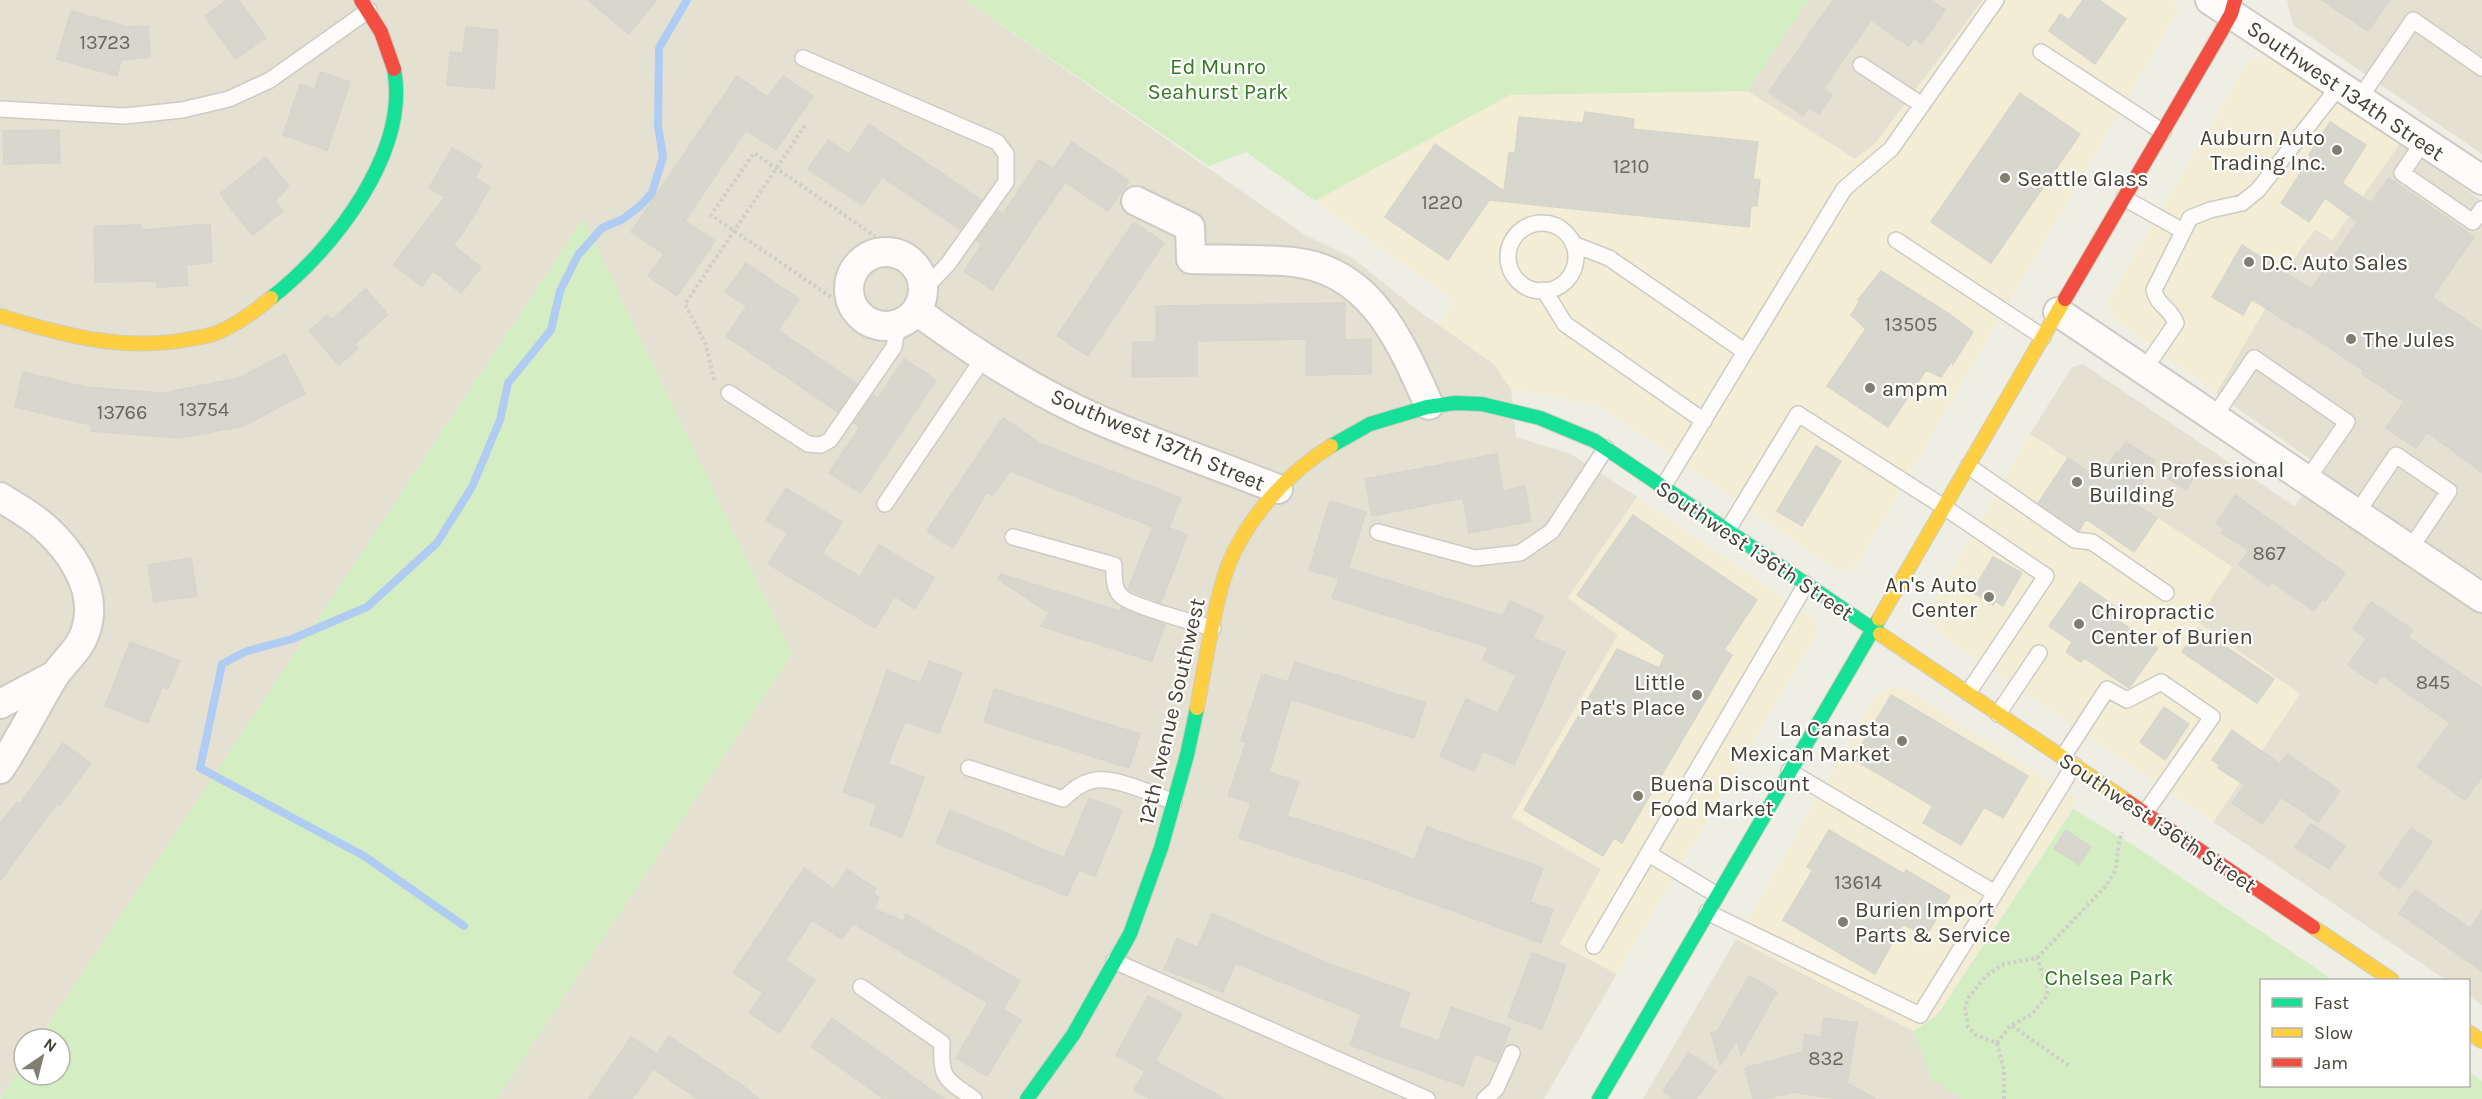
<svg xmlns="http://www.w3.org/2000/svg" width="2482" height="1099" font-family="Karla,sans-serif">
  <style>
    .residential { fill: #e4e1d2 }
    .commercial { fill: #f4edd6 }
    .green { fill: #d4edc2 }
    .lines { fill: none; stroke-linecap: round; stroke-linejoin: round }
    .stream { stroke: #b1ccf2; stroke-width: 8 }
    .building { fill: #d8d7ce; stroke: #d7d5cb; stroke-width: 1.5 }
    .lane-casing { stroke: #cdcbc3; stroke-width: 18 }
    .street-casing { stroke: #cdcbc3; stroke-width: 32 }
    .fast-casing { stroke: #cfcdbb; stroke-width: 16 }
    .slow-casing { stroke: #cfcdbb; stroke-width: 16 }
    .jam-casing { stroke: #cfcdbb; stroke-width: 16 }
    .path { stroke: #d0cec8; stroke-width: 4; stroke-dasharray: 3 3; stroke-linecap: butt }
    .lane { stroke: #fdfcfb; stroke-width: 15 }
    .street { stroke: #fdfcfb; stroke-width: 28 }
    .fast { stroke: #16e098; stroke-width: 14 }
    .slow { stroke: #ffcf43; stroke-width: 14 }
    .jam { stroke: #f24e42; stroke-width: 14 }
    .poi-dot { fill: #807e71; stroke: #fff; stroke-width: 2 }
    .labels { text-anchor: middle; stroke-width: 4.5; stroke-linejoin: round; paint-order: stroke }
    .number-label { font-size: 20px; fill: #6a675a }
    .park-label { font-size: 22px; fill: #317a20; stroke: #fff }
    .street-label { font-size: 22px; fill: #444132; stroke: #fff }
    .poi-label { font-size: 22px; fill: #444132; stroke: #fff; text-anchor: start }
  </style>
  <rect width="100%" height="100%" fill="#efeee5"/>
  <path class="residential" d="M0 0H965L1305 235 1354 259 1416 309 1494 364 1511 389 1516 437 1571 454 1637 497 1568 598 1618 635 1512 817 1601 869 1560 944 1617 974 1544 1099H496L792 654 583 219 39 1039H24V1062L0 1098Z
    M1809 0H1983L1874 145 1855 159 1747 91Z
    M2287 0H2482V154L2293 25Z
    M2400 143 2482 201V1005L2469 996 2468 980H2446L2213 822 2300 694 2195 621 2232 567 2030 434 2072 367 2083 364 2294 506 2324 469 2216 393 2299 251 2316 229 2332 240Z
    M1736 939 1914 1031 1930 1077 1962 1099H1643Z"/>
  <path class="commercial" d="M1983 0H2174L2179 9 1857 565 1848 570H1837L1598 405 1511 389 1494 364 1438 324 1455 301 1315 201 1510 95 1747 91 1855 159 1874 145Z
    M2270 56 2400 143 2332 240 2315 229 2299 251 2216 393 2116 320 2110 310 2108 301 2249 59Z
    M2030 434 2232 567 2196 621 2300 694 2213 822 1944 637 1932 621 1931 607Z
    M1637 497 1816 620 1817 633 1617 974 1560 944 1601 869 1512 817 1618 635 1568 598Z
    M1893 688 1908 690 2078 800 1938 1014 1914 1031 1736 939 1877 694Z"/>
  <path class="green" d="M965 0H1809L1747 91 1510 95 1315 201 1246 152 1209 166Z
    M583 219 792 654 496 1099H0L24 1062V1075H60V1039H39Z
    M2073 809 2136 847 2333 980H2262V1086H2468L2469 1072 2482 1081V1099H1962L1930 1078 1914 1031 1938 1014Z"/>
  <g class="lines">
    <path class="stream" d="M464 926 364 856 200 768 222 664 247 651 292 639 367 607 437 543 472 487 500 420 508 383 551 330 560 291 578 255 602 228 623 219 640 206 652 193 663 157 658 126 659 48 687 0"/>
  </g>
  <path class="building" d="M227 0H239L266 38 235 59 205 16Z
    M588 0H656L629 34Z
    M1833 0H1931L1945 10 1922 44 1914 38 1909 46 1871 20 1823 89 1832 95 1819 114 1809 107 1803 116 1769 92Z
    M2083 0H2099L2126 19 2095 64 2049 31 2060 14 2069 20Z
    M2322 0H2390L2368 31Z
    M71 11 128 27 148 26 150 57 121 60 117 76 57 59Z
    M466 27 498 30 494 89 447 85 450 52 463 53Z
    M320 72 350 82 327 150 283 135 300 84 315 89Z
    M737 76 768 97 783 76 813 96 776 150 746 130 685 221 715 241 677 296 648 276 664 254 631 232Z
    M2020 93 2080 134 1991 263 1931 222Z
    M1585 112 1634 119 1633 129 1758 142 1753 179 1760 180 1757 206H1751L1749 227 1489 200 1448 260 1385 217 1435 144 1504 191 1509 153H1515L1519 117 1583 123Z
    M2330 122 2366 145 2342 183 2371 203 2389 178 2474 237 2432 297 2482 331V472L2427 432 2416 448 2386 428 2404 402 2362 374 2364 371 2297 326 2296 328 2252 299 2243 315 2212 297 2242 245 2311 289 2358 222 2325 198 2309 222 2281 203 2311 157 2309 155Z
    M869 124 981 200 960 229 882 177 862 205 808 169 828 140 849 154Z
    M59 130 60 163 4 164 3 131Z
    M1072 142 1129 181 1108 211 1065 182 992 290 964 271 982 244 977 240 998 211 1003 214 1039 160 1053 169Z
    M452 148 482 165 475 178 490 187 465 230 453 245 481 267 461 293 433 271 422 286 393 265 445 197 429 188Z
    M266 157 289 187 275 201 283 211 252 235 220 194Z
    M1134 222 1164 243 1088 356 1057 336Z
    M210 224 212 262 186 265 188 285 157 288V281L95 282 94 226 141 225V230Z
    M746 263 799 299 778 330 857 384 838 412 726 336 747 306 725 292Z
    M1881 271 1948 313 1973 332 1953 364 1951 362 1941 377 1926 370 1888 427 1827 386 1866 329 1851 315 1860 301 1858 300Z
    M366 289 388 315 355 344 358 348 339 365 309 331 327 315 331 320Z
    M1345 303V340L1371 339V374L1306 375V339L1197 341V376L1132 377 1133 342H1156V306Z
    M285 354 305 393 244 426 179 438 91 431V425L15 407 23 372 85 387 163 393 239 378Z
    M904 359 936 380 861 493 829 473 860 427 854 423 873 395 878 398Z
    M1003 418 1041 444 1181 498 1169 528 1187 535 1161 603 1128 589 1153 527 1010 471 993 495 987 492 953 548 927 531Z
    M2126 442 2155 461 2131 501 2157 518 2134 552 2086 519 2079 531 2038 503 2068 458 2099 479 2117 451 2119 453Z
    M1816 446 1841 461 1802 526 1777 511Z
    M1497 454 1503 491 1525 486 1531 521 1469 533 1463 498 1372 516 1365 479Z
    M2179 462 2197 472 2186 490 2169 479Z
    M786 488 842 522 822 554 860 577 879 545 934 578 915 609 895 596 875 628 768 564 788 533 766 520Z
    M2235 495 2345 573 2325 601 2322 599 2314 611 2272 582 2269 586 2239 565 2249 550 2221 533 2224 529 2216 524Z
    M1330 501 1366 512 1348 568 1503 616 1510 601 1543 616 1533 638 1565 652 1514 765 1483 751 1474 771 1440 756 1466 699 1498 713 1517 675 1483 660 1488 647 1332 598 1339 579 1309 570Z
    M1633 515 1757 600 1724 650 1732 655 1622 843 1614 838 1603 856 1524 810 1617 649 1659 668 1665 655 1577 595Z
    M1993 557 2022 573 2003 606 1995 601 1993 605 1972 592Z
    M191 558 197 596 154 602 148 565Z
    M1001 574 1120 611 1121 608 1165 625 1152 661 1041 626 1049 613 998 579Z
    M2080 582 2123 612 2118 620 2158 648 2129 688 2084 658 2081 662 2066 652 2072 642 2049 626Z
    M2371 602 2413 630 2408 637 2482 688V777L2465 800 2418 767 2450 723 2382 675 2376 684 2348 665 2367 638 2353 629Z
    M2198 628 2274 679 2257 703 2182 652Z
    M130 642 180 661 168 689 162 687 148 723 105 706Z
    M929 661 962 673 939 734 905 721 888 764 924 777 902 837 870 825 877 805 843 792 887 671 921 683Z
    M1295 662 1425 703 1414 738 1291 699 1269 772 1299 782 1287 816 1378 845 1414 860 1427 827 1543 868 1530 902 1553 910 1541 943 1371 881 1239 838 1251 803 1228 796 1246 742 1241 741 1262 674 1288 682Z
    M994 689 1140 734 1129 768 984 722Z
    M1891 695 2028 776 2003 818 1984 807 1961 845 1923 823 1933 806 1853 759Z
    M2164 707 2189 724 2165 760 2140 742Z
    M2232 730 2280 764 2287 754 2340 791 2318 822 2281 797 2262 824 2232 803 2245 785 2218 768 2220 765 2212 760Z
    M63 743 91 763 60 805 57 803 0 881V824L17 802 20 804Z
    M1089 798 1122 811 1095 876 1079 869 1067 896 936 843 950 810 1064 858Z
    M2311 824 2345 846 2329 869 2295 847Z
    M2411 828 2432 842 2400 889 2379 874Z
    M1829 830 1904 874 1906 870 1950 896 1926 936 1903 924 1875 974 1783 920 1813 870 1807 867Z
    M2066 830 2091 847 2079 865 2054 848Z
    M804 868 834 889 847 869 876 889 873 894 879 897 874 909 903 921 906 914 1020 981 1003 1009 1021 1020 987 1076 956 1058 988 1003 853 923 842 939 812 920 785 960 815 980 779 1033 749 1013 763 993 733 973Z
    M2415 890 2470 928 2482 910V971L2399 913Z
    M1212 914 1335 966 1410 993 1398 1027 1439 1041 1451 1007 1510 1028 1497 1062 1475 1054 1463 1086 1350 1045 1361 1014 1235 963 1223 992 1164 969 1177 939 1198 947Z
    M1532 953 1566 965 1542 1029 1508 1017Z
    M1749 976 1777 992 1741 1055 1737 1040 1720 1065 1711 1033 1718 1030Z
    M1148 996 1182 1014 1155 1061 1224 1099H1150L1134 1090 1145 1071 1116 1055Z
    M832 1018 944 1099H884L811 1046Z
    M1824 1018 1857 1023 1847 1083 1876 1099H1838L1792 1092 1765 1099H1753L1745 1068 1802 1052 1805 1034 1821 1037Z
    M669 1036 743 1086 759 1099H698L653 1069 632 1099H589L631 1037 657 1054Z
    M1689 1053 1716 1071 1696 1099H1674L1663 1091Z"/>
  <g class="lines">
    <defs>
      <path id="lane" d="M2041 52 2163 132
        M803 58 997 142 1006 154V182L948 264 924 289
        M1861 65 1922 105
        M2360 98 2413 20 2482 68
        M0 109 125 116 182 110 229 99 270 80 369 10
        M2424 141 2402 173 2473 222 2482 209
        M2124 198 2183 231
        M1508 257a34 34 0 1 1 68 0a34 34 0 1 1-68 0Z
        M1896 240 2043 337
        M1573 244 1609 258 1744 351
        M1544 290 1565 324 1704 421
        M2144 370 2176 323C2170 307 2158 307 2154 290L2190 218 2210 210 2242 203 2258 190 2340 85
        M729 393 808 444 821 445 830 440 894 347 898 324
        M2214 417 2254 358 2347 422 2307 480
        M1968 466 2075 540 2092 542 2166 593
        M1663 487 1844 189 1891 149 1996 0
        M885 504 984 357
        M2357 513 2396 455 2449 491 2410 549
        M1727 531 1798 414 1944 507 2046 576 1968 693
        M1378 532 1475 558 1520 553 1552 531 1606 448
        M1013 537 1114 565C1114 574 1113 589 1121 596 1131 606 1195 623 1213 628
        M1998 714 2039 653
        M2063 757 2107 689 2127 700 2161 682 2212 717 2145 813
        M969 768 1063 799C1071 792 1079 784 1091 781 1113 775 1152 794 1174 802
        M1789 771 1995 893
        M1649 854 1717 895
        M1707 912 1920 1015 2074 765
        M1594 946 1806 584
        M1114 961 1427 1099
        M861 987 942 1043C940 1080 946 1079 974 1099
        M1485 1099 1496 1089 1512 1053"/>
      <path id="street" d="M2210 0 2482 180
        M1136 201 1190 227 1191 259C1225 260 1259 259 1293 262 1371 270 1401 342 1429 405
        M849 289a37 37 0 1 1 74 0a37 37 0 1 1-74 0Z
        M917 311C975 354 1037 393 1104 422 1161 446 1220 466 1278 489
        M2058 312 2482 598
        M0 497C14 506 29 514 42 525 71 550 100 592 85 633 79 651 63 662 53 678 35 708 20 739 0 769
        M0 704 55 675"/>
      <path id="fast" d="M271 298C333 250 410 152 394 69
        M1331 446 1370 424 1427 407 1455 403 1482 404 1540 418 1595 441 1880 634
        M1027 1099 1073 1035 1130 934 1161 848 1187 755 1197 708
        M1599 1099 1879 619"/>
      <path id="slow" d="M0 316C62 335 124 352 190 339 200 337 212 336 221 331 239 323 255 311 271 298
        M1879 619 2065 299
        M1880 634 2127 801
        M1197 708C1205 666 1211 622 1223 581 1238 528 1284 475 1331 446
        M2313 927 2392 980
        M2468 1032 2482 1041"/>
      <path id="jam" d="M361 0 381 32 394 69
        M2065 299 2218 37 2231 14 2235 0
        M2127 801 2313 927"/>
    </defs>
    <use href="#lane" class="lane-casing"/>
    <use href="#street" class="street-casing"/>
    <use href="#fast" class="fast-casing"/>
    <use href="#slow" class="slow-casing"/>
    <use href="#jam" class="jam-casing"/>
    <path class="path" d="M831 297 711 215 754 153 875 236
      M714 380 706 345 685 304 806 124
      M2012 1026 2071 1067
      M1997 1043 2010 1026 2032 1014 2047 996V985L2037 958
      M2004 1099V1070L1997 1043 1976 1035 1968 1027 1965 1007 1969 997 1986 976 2004 964 2037 958 2106 886 2116 869 2119 842 2122 832"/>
    <use href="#lane" class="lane"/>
    <use href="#street" class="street"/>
    <use href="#fast" class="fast"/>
    <use href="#slow" class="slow"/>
    <use href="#jam" class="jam"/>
  </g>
  <g class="poi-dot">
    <circle cx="2337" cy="150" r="6"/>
    <circle cx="2005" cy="178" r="6"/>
    <circle cx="2249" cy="262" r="6"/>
    <circle cx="2351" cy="339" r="6"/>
    <circle cx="1870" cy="388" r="6"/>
    <circle cx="2077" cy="482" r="6"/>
    <circle cx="1989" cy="597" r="6"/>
    <circle cx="2079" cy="624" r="6"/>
    <circle cx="1697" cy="695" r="6"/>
    <circle cx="1902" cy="741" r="6"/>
    <circle cx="1638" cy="796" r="6"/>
    <circle cx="1843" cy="922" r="6"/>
  </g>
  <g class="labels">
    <g class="number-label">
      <text x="105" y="49">13723</text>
      <text x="1631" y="173">1210</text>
      <text x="1442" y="209">1220</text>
      <text x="1911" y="331">13505</text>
      <text x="204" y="416">13754</text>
      <text x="122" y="419">13766</text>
      <text x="2269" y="560">867</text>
      <text x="2433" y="689">845</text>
      <text x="1858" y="889">13614</text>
      <text x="1826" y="1065">832</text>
    </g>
    <g class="park-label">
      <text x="1218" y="74">Ed Munro<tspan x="1218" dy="25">Seahurst Park</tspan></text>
      <text x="2109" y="985">Chelsea Park</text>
    </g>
    <g class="street-label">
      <text transform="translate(2346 90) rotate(34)" y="8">Southwest 134th Street</text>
      <text transform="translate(1158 439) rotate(23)" y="8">Southwest 137th Street</text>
      <text transform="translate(1755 550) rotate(34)" y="8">Southwest 136th Street</text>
      <text transform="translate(1171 711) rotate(-77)" y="8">12th Avenue Southwest</text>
      <text transform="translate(2158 822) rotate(34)" y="8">Southwest 136th Street</text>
    </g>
    <g class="poi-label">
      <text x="2325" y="145" text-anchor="end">Auburn Auto<tspan x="2325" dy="25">Trading Inc.</tspan></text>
      <text x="2017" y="186">Seattle Glass</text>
      <text x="2261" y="270">D.C. Auto Sales</text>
      <text x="2363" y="347">The Jules</text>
      <text x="1882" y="396">ampm</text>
      <text x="2089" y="477">Burien Professional<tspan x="2089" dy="25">Building</tspan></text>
      <text x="1977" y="592" text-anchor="end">An's Auto<tspan x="1977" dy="25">Center</tspan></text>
      <text x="2091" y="619">Chiropractic<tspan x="2091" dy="25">Center of Burien</tspan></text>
      <text x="1685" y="690" text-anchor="end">Little<tspan x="1685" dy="25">Pat's Place</tspan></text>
      <text x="1890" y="736" text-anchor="end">La Canasta<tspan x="1890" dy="25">Mexican Market</tspan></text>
      <text x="1650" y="791">Buena Discount<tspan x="1650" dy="25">Food Market</tspan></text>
      <text x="1855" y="917">Burien Import<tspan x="1855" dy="25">Parts &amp; Service</tspan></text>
    </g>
  </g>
  <rect x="2260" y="979" width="210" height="108" fill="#ffffff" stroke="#b4b3ad" stroke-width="1.5"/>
  <rect x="2272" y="998" width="30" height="9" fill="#16e098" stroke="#b4b3ad" stroke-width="1.5"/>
  <text x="2314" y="1009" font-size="18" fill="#444132">Fast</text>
  <rect x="2272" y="1028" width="30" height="9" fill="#ffcf43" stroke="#b4b3ad" stroke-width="1.5"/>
  <text x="2314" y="1039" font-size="18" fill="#444132">Slow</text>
  <rect x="2272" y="1058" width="30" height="9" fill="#f24e42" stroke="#b4b3ad" stroke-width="1.5"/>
  <text x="2314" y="1069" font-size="18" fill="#444132">Jam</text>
  <g transform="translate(42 1057) rotate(35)"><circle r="28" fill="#ffffff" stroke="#b4b3ad" stroke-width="1.5"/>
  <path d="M0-4.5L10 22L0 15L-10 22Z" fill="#807e71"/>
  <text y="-9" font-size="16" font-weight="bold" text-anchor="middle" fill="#444132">N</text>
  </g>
</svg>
